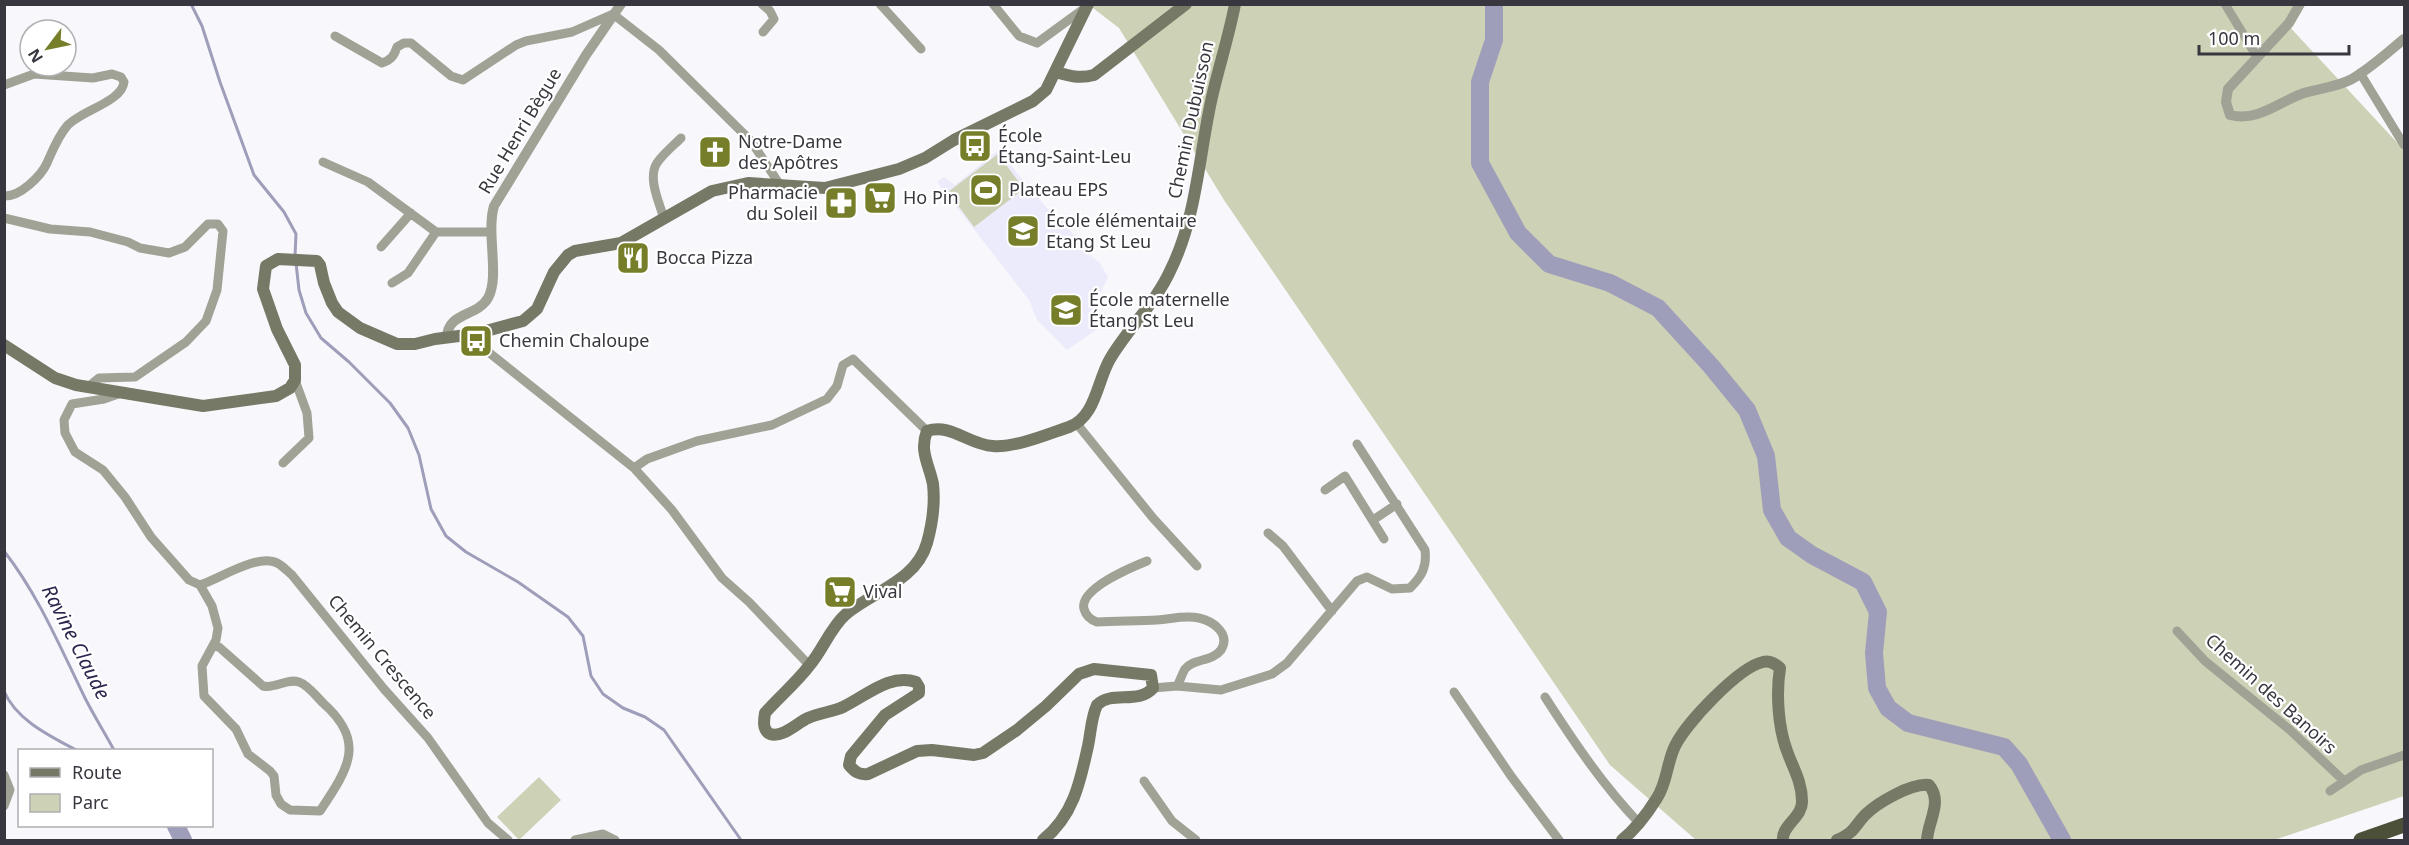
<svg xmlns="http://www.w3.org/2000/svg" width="2409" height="845" font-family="'Noto Sans',sans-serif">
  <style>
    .built { fill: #ebebfb }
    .green { fill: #cdd1b5 }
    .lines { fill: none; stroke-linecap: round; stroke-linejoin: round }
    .stream { stroke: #9f9eba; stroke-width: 3 }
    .river { stroke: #9f9eba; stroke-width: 18 }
    .minor { stroke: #a0a295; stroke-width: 9 }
    .tertiary { stroke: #a0a295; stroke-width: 10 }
    .secondary { stroke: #767966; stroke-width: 12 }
    .trunk { stroke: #4c5038; stroke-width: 15 }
    .labels { text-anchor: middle; stroke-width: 4.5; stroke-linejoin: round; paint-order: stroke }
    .street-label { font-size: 18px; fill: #38373f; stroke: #fff }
    .poi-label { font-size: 18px; fill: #38373f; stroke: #fff; text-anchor: start }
    .water-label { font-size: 20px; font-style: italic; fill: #2b264e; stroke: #fff }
  </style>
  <rect width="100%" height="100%" fill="#f8f8fc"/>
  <path class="built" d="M998 150 1046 207 1065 223 1086 252 1100 263 1108 277 1099 296V328L1067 350 1037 320 1029 300 937 182 944 177 955 185Z"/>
  <path class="green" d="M1089 5H2294L2287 24 2404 150V796L2274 840H1696L1610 765 1224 200 1119 28Z
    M998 154 1024 189 974 227 948 192Z
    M539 777 561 800 519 840 497 817Z"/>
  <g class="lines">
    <path class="stream" d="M191 4 202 26 220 82 254 175 284 212 296 234 295 256
      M296 263 299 290 306 313 321 338 349 362 390 403 408 428 419 455 431 509 446 536 466 552 518 582 568 617 583 636 591 676 603 694 623 708 645 717 664 730 741 840
      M4 551C39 596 60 647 85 698 94 716 105 733 114 750
      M4 691C16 720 50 736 76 750"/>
    <path class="river" d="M1494 4V40L1480 82V163L1518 233 1549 264 1610 283 1658 308 1711 366 1747 410 1766 456 1772 510 1788 538 1812 555 1863 582 1878 612 1874 653 1877 688 1888 708 1908 723 2004 747 2019 764 2062 840
      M176 826 183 840"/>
    <path class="minor" d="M762 4 770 11 774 19 763 32
      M880 4 921 49
      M993 4 1019 36 1037 43 1085 8
      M2225 4 2257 57
      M335 36 382 63C391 60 394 56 397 47L404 43H411L451 76 463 80 516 45 526 41 572 32 613 14 659 50 751 141 780 185
      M2360 73 2404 145
      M4 85 34 74 93 78 112 74 121 77 124 82C122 102 80 111 67 126 57 138 53 150 47 163 41 176 20 197 4 196
      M323 162 368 182 436 232H490
      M4 218 50 229 90 232 128 242 140 248 169 253 185 247 208 224H218L223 231 217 290 206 321 186 342 135 377 99 378 88 387
      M664 219C660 204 647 178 657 163 663 154 673 146 681 138
      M381 247 411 213
      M392 283 408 273 436 232
      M475 334 487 351 634 468 647 459 697 441 772 425 827 399 837 386 843 365 853 359 927 431
      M121 393 104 399 72 404 64 420 65 433 75 452 103 470 125 497 151 537 189 580 200 585 212 606 218 628 216 640 202 666 204 696 236 729 248 754 270 771 274 776 276 795 281 804 290 810 320 811C348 769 367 742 323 703 316 696 308 685 299 682 286 678 276 689 263 686L219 647 213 646
      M1077 424 1153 518 1197 566
      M283 463 309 438 307 413 295 380
      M634 468 672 510 722 578 749 602 810 666
      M1325 490 1345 476 1384 539
      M1373 520 1397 504
      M1268 533 1283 546 1332 611
      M1147 561C1132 567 1079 589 1084 609 1086 616 1091 620 1097 622 1117 621 1138 621 1157 620 1172 619 1184 615 1199 618 1213 621 1231 634 1221 650 1212 662 1194 658 1185 669 1182 674 1180 681 1177 686
      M200 585C219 579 258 553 277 563 282 565 287 571 292 575L384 689 428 738 488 823 508 840
      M2177 631 2205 661 2290 730 2343 780
      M1153 688 1177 686 1221 690 1272 674 1287 663 1357 581 1367 577 1392 589 1410 588C1422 576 1427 567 1425 550L1357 444
      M1454 692 1511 776 1559 840
      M1545 697C1574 742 1602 784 1639 823
      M4 775 10 790 4 806
      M1144 781 1172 821 1196 840
      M2330 791 2361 770 2404 755
      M575 840 603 834 615 840"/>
    <path class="tertiary" d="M2300 4 2289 23 2228 89 2226 102 2230 115C2258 122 2278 102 2304 93 2321 88 2337 87 2352 79 2371 68 2388 52 2404 39
      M447 338C447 312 477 317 488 298 500 277 486 233 494 206L586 55 621 4"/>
    <path class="secondary" d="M1056 72C1069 76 1080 79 1094 75L1186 4
      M4 345 55 378 76 385 203 406 276 396 290 388 295 380V365L277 329 263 289 266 266 278 259 317 261 320 265 324 283 332 303 338 312 360 328 397 344H415L435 339 475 334 523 321 537 309 554 272 568 255 575 251 621 243 712 191 748 183 825 188 899 169 925 158 954 140 1033 101 1046 90 1088 4
      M1043 840C1073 816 1080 783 1088 746 1091 732 1091 718 1097 705 1112 690 1138 705 1153 688L1151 675 1094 669 1079 674 1046 706 1017 730 983 753 974 755 932 750 917 751 868 774C859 775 855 772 849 765L851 756 885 715 919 693V687L916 682C890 673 866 696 843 707 832 712 819 713 808 718 797 723 783 738 770 734 762 730 764 720 765 713 779 697 796 683 809 666 823 650 830 628 846 614 874 591 916 581 927 543 932 525 935 502 933 484 929 464 919 451 927 431 951 423 969 445 993 446 1015 448 1048 434 1069 427 1096 417 1097 381 1110 359 1128 328 1156 303 1171 269 1197 216 1199 154 1212 97 1219 66 1229 36 1235 4
      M1622 840C1636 829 1647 814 1657 798 1667 783 1667 762 1675 746 1686 723 1739 667 1763 662 1770 660 1775 664 1780 668 1776 693 1778 727 1787 751 1793 768 1802 782 1802 801 1803 817 1781 826 1783 840
      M1837 840C1855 832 1853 828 1865 815 1877 803 1911 783 1929 785 1943 802 1928 821 1927 840"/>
    <path class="trunk" d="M2361 840 2404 825"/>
  </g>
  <defs>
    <symbol id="bus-square" viewBox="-11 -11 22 22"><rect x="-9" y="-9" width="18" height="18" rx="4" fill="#767e29" stroke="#fff"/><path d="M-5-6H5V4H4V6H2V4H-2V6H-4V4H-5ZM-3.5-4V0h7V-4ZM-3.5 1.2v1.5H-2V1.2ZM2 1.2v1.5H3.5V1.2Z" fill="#fff"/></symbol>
    <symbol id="church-square" viewBox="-11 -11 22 22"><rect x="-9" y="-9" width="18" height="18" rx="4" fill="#767e29" stroke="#fff"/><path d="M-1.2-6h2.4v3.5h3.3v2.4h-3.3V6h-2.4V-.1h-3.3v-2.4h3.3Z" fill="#fff"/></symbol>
    <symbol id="stadium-square" viewBox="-11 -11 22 22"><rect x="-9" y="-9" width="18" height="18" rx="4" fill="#767e29" stroke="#fff"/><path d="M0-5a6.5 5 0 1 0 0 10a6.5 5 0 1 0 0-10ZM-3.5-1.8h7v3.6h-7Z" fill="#fff"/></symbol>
    <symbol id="supermarket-square" viewBox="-11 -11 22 22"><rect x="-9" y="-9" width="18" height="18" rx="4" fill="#767e29" stroke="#fff"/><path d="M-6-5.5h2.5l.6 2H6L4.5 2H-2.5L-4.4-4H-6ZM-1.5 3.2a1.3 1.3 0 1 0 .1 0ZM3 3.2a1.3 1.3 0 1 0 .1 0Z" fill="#fff"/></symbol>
    <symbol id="pharmacy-square" viewBox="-11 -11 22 22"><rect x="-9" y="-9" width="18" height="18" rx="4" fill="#767e29" stroke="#fff"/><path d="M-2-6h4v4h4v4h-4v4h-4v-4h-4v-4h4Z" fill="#fff"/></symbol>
    <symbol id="school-square" viewBox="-11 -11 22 22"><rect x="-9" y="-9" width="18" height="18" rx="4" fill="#767e29" stroke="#fff"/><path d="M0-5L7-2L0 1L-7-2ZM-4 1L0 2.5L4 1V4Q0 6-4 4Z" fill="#fff"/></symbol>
    <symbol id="restaurant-square" viewBox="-11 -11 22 22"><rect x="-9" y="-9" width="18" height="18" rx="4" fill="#767e29" stroke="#fff"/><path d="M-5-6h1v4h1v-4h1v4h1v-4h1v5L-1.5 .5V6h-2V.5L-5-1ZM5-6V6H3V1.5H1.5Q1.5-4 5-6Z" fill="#fff"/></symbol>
  </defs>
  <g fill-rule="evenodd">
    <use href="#bus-square" x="956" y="127" width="38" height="38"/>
    <use href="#church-square" x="696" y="133" width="38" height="38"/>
    <use href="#stadium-square" x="967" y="171" width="38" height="38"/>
    <use href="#supermarket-square" x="861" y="179" width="38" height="38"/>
    <use href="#pharmacy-square" x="822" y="184" width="38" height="38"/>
    <use href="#school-square" x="1004" y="212" width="38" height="38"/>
    <use href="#restaurant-square" x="614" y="239" width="38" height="38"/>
    <use href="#school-square" x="1047" y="291" width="38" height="38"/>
    <use href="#bus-square" x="457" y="322" width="38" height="38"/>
    <use href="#supermarket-square" x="821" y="573" width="38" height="38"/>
  </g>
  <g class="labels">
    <g class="street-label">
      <text transform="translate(1191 120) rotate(-78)" y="6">Chemin Dubuisson</text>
      <text transform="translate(520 131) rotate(-59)" y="6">Rue Henri Bègue</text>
      <text transform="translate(382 657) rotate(50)" y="6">Chemin Crescence</text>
      <text transform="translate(2271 694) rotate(42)" y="6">Chemin des Banoirs</text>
    </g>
    <g class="poi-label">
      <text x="998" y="142">École<tspan x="998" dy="21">Étang-Saint-Leu</tspan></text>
      <text x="738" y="148">Notre-Dame<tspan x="738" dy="21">des Apôtres</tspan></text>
      <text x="1009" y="196">Plateau EPS</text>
      <text x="818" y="199" text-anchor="end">Pharmacie<tspan x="818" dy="21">du Soleil</tspan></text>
      <text x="903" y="204">Ho Pin</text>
      <text x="1046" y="227">École élémentaire<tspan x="1046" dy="21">Etang St Leu</tspan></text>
      <text x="656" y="264">Bocca Pizza</text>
      <text x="1089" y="306">École maternelle<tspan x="1089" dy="21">Étang St Leu</tspan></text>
      <text x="499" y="347">Chemin Chaloupe</text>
      <text x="863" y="598">Vival</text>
    </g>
    <g class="water-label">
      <text transform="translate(76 642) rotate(63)" y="7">Ravine Claude</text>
    </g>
  </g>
  <rect width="2409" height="845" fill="none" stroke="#38373f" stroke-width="12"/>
  <rect x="18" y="749" width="195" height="78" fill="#ffffff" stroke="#afafb2" stroke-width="1.5"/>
  <rect x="30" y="768" width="30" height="9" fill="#767966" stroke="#afafb2" stroke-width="1.5"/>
  <text x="72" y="779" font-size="18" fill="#38373f">Route</text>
  <rect x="30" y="794" width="30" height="18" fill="#cdd1b5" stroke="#afafb2" stroke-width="1.5"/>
  <text x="72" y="809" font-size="18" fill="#38373f">Parc</text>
  <g transform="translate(48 48) rotate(238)"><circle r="28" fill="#ffffff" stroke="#afafb2" stroke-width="1.5"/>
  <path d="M0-4.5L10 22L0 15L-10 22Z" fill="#767e29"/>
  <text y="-9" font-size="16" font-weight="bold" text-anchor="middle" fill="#38373f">N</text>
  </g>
  <path d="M2199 45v9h150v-9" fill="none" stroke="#38373f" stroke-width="3"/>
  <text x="2208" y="45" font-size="18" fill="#38373f" stroke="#ffffff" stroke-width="4.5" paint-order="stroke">100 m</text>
</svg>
